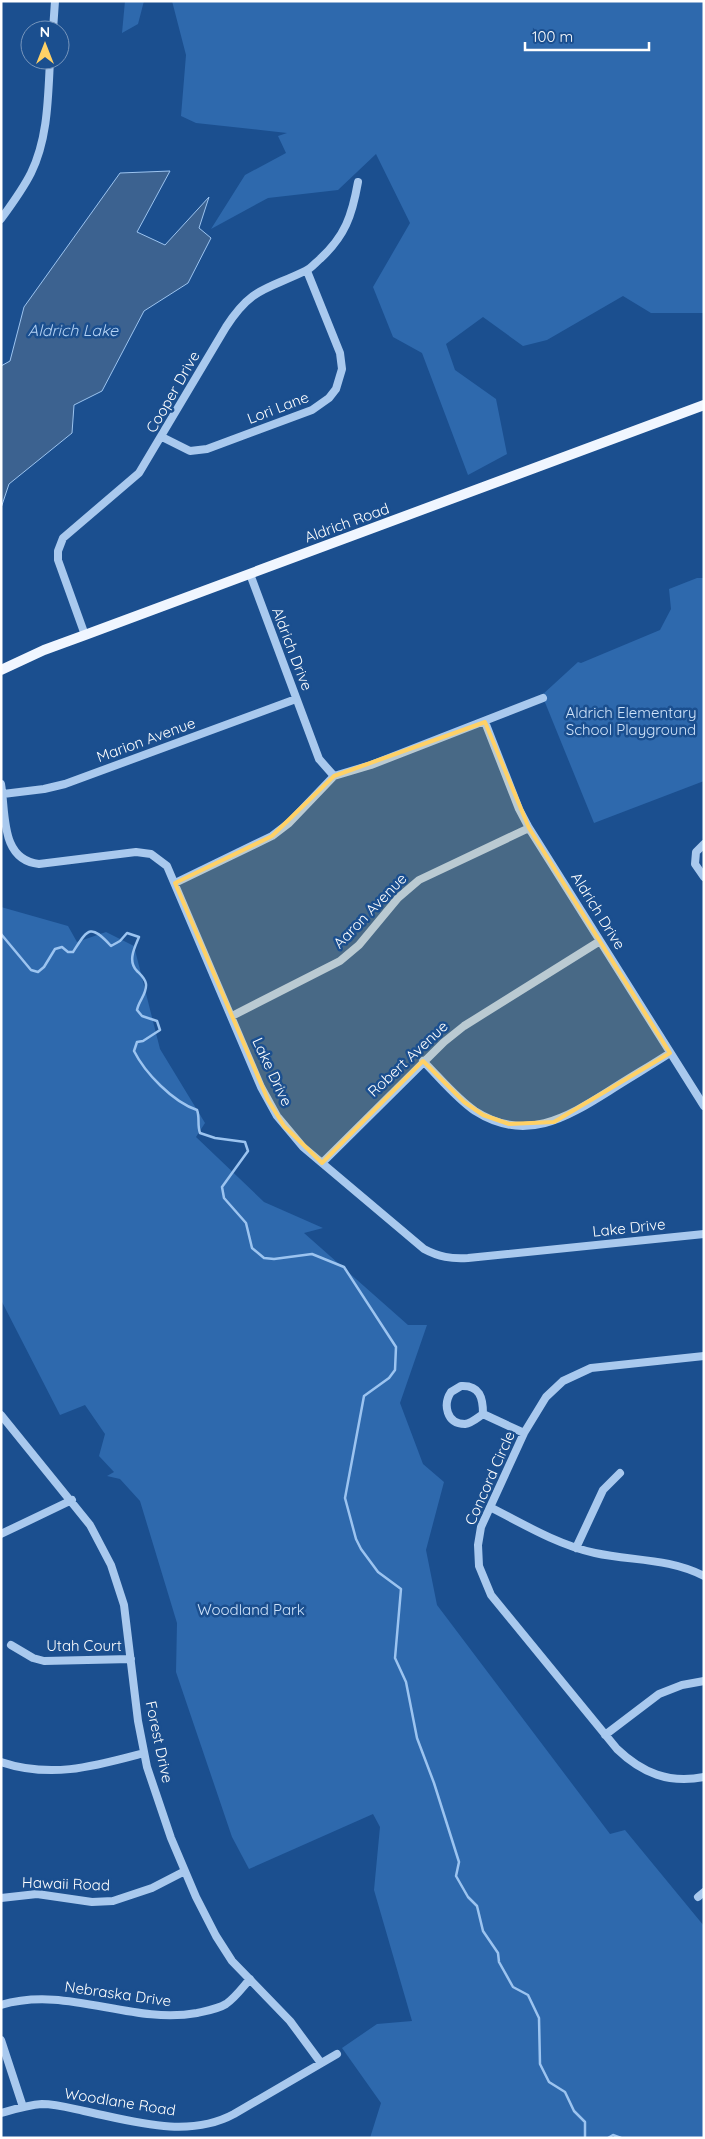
<svg xmlns="http://www.w3.org/2000/svg" width="705" height="2139" font-family="Quicksand,sans-serif">
  <style>
    .green { fill: #2e69ad }
    .water { fill: #3c6290; stroke: #9cc4f0 }
    .lines { fill: none; stroke-linecap: round; stroke-linejoin: round }
    .stream { stroke: #9cc4f0; stroke-width: 2.5 }
    .minor { stroke: #a9c9ee; stroke-width: 8 }
    .major { stroke: #f0f6ff; stroke-width: 10 }
    .marked { fill: #ffd166; fill-opacity: 0.2; stroke: #ffd166; stroke-width: 4; stroke-linejoin: round }
    .labels { text-anchor: middle; stroke-width: 5; stroke-linejoin: round; paint-order: stroke }
    .street-label { font-size: 15px; fill: #fff; stroke: #1b4f8f }
    .park-label { font-size: 15px; fill: #cfe3fa; stroke: #1b4f8f }
    .water-label { font-size: 16px; font-style: italic; fill: #b5d3f5; stroke: #1b4f8f }
  </style>
  <rect width="100%" height="100%" fill="#1b4f8f"/>
  <path class="green" d="M125 1H144L138 24 122 33Z
    M172 1H704V313H651L623 296 547 340 523 346 483 317 446 344 455 370 496 399 507 454 468 475 422 353 393 337 373 287 410 223 376 154 338 190 268 198 211 229 245 175 286 153 278 136 287 133 196 123 181 116 186 55Z
    M697 578H704V781L594 823 542 695 578 662 581 663 660 630 671 609 669 589Z
    M1 907 68 926 77 942 106 932 134 946 160 1049 205 1123 196 1137 264 1202 323 1228 304 1233 408 1325H427L400 1403 423 1464 444 1482 426 1550 437 1605 610 1834 625 1830 704 1926V2138H370L381 2103 342 2048 377 2024 412 2021 374 1890 380 1827 373 1814 249 1869 232 1837 176 1672 177 1623 140 1501 120 1479 107 1476 114 1472 99 1456 105 1434 85 1405 60 1415 1 1300Z"/>
  <path class="water" d="M170 171 137 232 165 245 209 197 199 228 211 238 188 283 144 311 102 391 74 405 72 433 9 484 1 508V366L10 361 24 307 120 173Z"/>
  <g class="lines">
    <path class="stream" d="M1 934 31 970 38 972 44 967 55 949 62 947 68 952H73C88 929 90 923 111 946L120 941 127 933 139 937C135 947 127 961 137 971 141 975 145 978 146 984 147 994 139 1000 137 1010L142 1016 157 1021 160 1030 143 1041 137 1042 134 1051C145 1073 173 1102 197 1110 200 1118 197 1125 200 1133L215 1138 245 1142 248 1151 222 1187 224 1198 246 1223 252 1248 264 1258 274 1259 312 1254 344 1267 396 1347 395 1370 389 1378 364 1396 345 1498 356 1539 361 1549 378 1572 401 1589 395 1658 406 1682 417 1738 434 1783 459 1862 456 1876 468 1897 477 1906 483 1931 498 1953 499 1962 513 1987 528 1995 539 2018 540 2064 549 2082 565 2092 574 2111 585 2122V2138
      M608 2138 613 2135 621 2138"/>
    <path class="minor" d="M53 30 55 1
      M1 219C12 204 23 189 31 173 48 138 48 98 50 60
      M162 437 190 451 207 449 312 410 329 398 336 389 342 369 340 353 307 271
      M250 574 319 759 334 776 371 765 543 698
      M85 635 58 560V551L63 538 139 473 226 327C252 287 266 290 305 271 311 269 315 263 320 259 345 236 352 216 358 182
      M485 722 519 809 529 828 704 1106
      M1 784C6 813 0 860 39 864L136 852 151 854 167 866 261 1087 277 1116 303 1147 424 1249C439 1257 451 1259 468 1258L704 1234
      M3 794 44 789 65 784 296 699
      M704 844 696 852 695 864 704 877
      M175 883 272 836 289 823 334 776
      M232 1016 340 961 359 945 398 898 419 880 529 828
      M423 1061C440 1078 456 1098 475 1111 525 1143 566 1118 609 1091 629 1078 650 1066 670 1053
      M322 1163 444 1042 464 1026 600 941
      M704 1356 591 1368 563 1381 546 1397 524 1433 481 1527 478 1545 479 1566 491 1595 617 1749C642 1773 669 1784 704 1777
      M461 1386C480 1385 483 1398 483 1414 477 1418 472 1423 465 1424 446 1424 443 1404 451 1392Z
      M483 1414 524 1433
      M1 1415 90 1525 111 1565 124 1605 138 1721 147 1767 171 1838 196 1897 216 1936 232 1961 290 2021 321 2063
      M490 1507C523 1524 558 1545 595 1553 632 1561 669 1558 704 1576
      M1 1534 72 1500
      M576 1548 603 1490 620 1473
      M11 1645 33 1658 44 1661 131 1659
      M605 1735 659 1694 682 1685 704 1681
      M1 1762C52 1779 95 1766 144 1753
      M698 1897 704 1892
      M1 1898 37 1894 92 1902 113 1901 152 1888 185 1871
      M1 2005C67 1985 131 2025 197 2013 206 2011 218 2009 226 2004 235 1998 242 1988 250 1979
      M1 2040 23 2107
      M1 2113C15 2109 28 2105 42 2104 56 2104 70 2108 84 2111 132 2121 188 2139 234 2114L337 2054"/>
    <path class="major" d="M1 670 44 650 85 635 704 405"/>
  </g>
  <path class="marked" d="M485 722 529 828 670 1053 554 1122 509 1124 483 1115 464 1102 423 1061 322 1163 284 1126 268 1100 175 883 272 836 334 776Z"/>
  <g class="labels">
    <g class="street-label">
      <text transform="translate(173 392) rotate(-60)" y="5">Cooper Drive</text>
      <text transform="translate(278 408) rotate(-21)" y="5">Lori Lane</text>
      <text transform="translate(347 523) rotate(-20)" y="5">Aldrich Road</text>
      <text transform="translate(292 649) rotate(69)" y="5">Aldrich Drive</text>
      <text transform="translate(146 740) rotate(-20)" y="5">Marion Avenue</text>
      <text transform="translate(370 911) rotate(-46)" y="5">Aaron Avenue</text>
      <text transform="translate(598 911) rotate(58)" y="5">Aldrich Drive</text>
      <text transform="translate(408 1059) rotate(-43)" y="5">Robert Avenue</text>
      <text transform="translate(272 1072) rotate(65)" y="5">Lake Drive</text>
      <text transform="translate(629 1228) rotate(-6)" y="5">Lake Drive</text>
      <text transform="translate(490 1478) rotate(-66)" y="5">Concord Circle</text>
      <text x="84" y="1651">Utah Court</text>
      <text transform="translate(159 1742) rotate(78)" y="5">Forest Drive</text>
      <text transform="translate(66 1884) rotate(2)" y="5">Hawaii Road</text>
      <text transform="translate(118 1994) rotate(8)" y="5">Nebraska Drive</text>
      <text transform="translate(120 2102) rotate(9)" y="5">Woodlane Road</text>
    </g>
    <g class="park-label">
      <text x="631" y="718">Aldrich Elementary<tspan x="631" dy="17">School Playground</tspan></text>
      <text x="251" y="1615">Woodland Park</text>
    </g>
    <g class="water-label">
      <text x="73" y="336">Aldrich Lake</text>
    </g>
  </g>
  <rect width="705" height="2139" fill="none" stroke="#ffffff" stroke-width="5"/>
  <g transform="translate(45 45)"><circle r="24" fill="#1b4f8f" stroke="#7695bc"/>
  <path d="M0-4L9 19L0 12L-9 19Z" fill="#ffd166"/>
  <text y="-8" font-size="14" font-weight="bold" text-anchor="middle" fill="#ffffff">N</text>
  </g>
  <path d="M525 42v8h124v-8" fill="none" stroke="#ffffff" stroke-width="2.5"/>
  <text x="532" y="42" font-size="15" fill="#ffffff" stroke="#1b4f8f" stroke-width="4" paint-order="stroke">100 m</text>
</svg>
